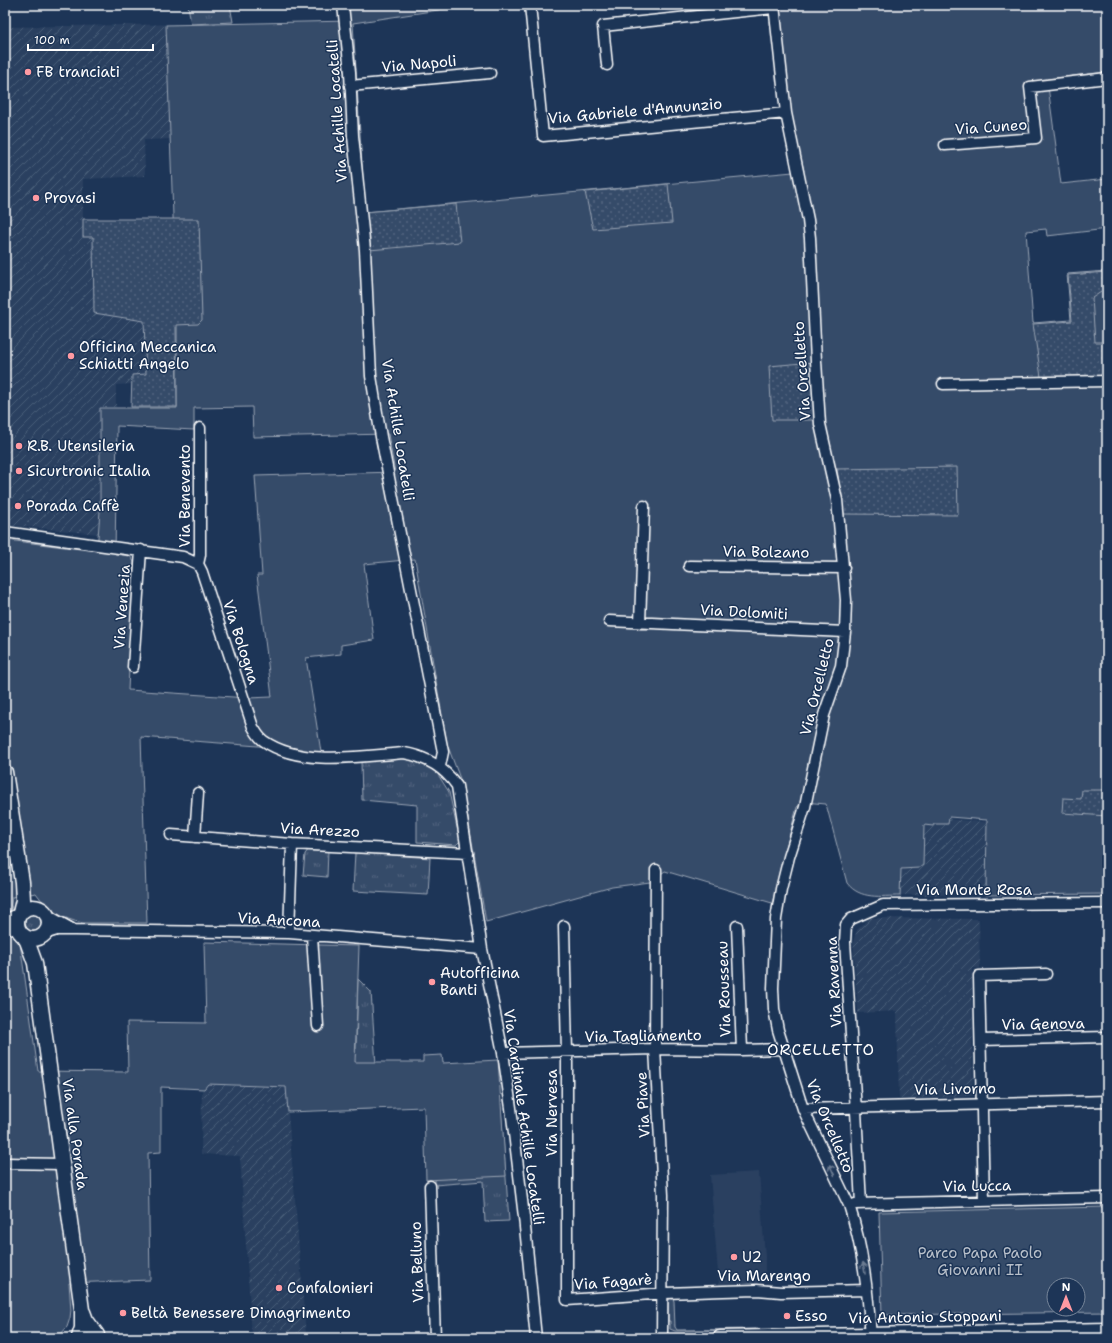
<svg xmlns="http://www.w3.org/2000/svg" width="1112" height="1343" font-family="'Shantell Sans',sans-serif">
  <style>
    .built { fill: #2a4161 }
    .industrial { fill: url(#industrial-furrows) }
    .grass { fill: url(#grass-tufts); stroke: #9aa5b4 }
    .park { fill: #364b69; stroke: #9aa5b4; fill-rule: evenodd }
    .garden { fill: url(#garden-dots); stroke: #9aa5b4 }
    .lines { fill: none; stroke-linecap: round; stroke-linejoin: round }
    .street-casing { stroke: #fff; stroke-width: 13 }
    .secondary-casing { stroke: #fff; stroke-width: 17 }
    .street { stroke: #1d3557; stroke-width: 10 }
    .secondary { stroke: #1d3557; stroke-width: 14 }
    .oneway { stroke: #6c7c92 }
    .poi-dot { fill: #ff9aa2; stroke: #1d3557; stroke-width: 1.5 }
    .labels { text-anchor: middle; stroke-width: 3; stroke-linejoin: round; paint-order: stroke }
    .street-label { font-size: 15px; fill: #fff; stroke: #1d3557 }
    .poi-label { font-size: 15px; fill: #fff; stroke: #1d3557; text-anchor: start }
    .park-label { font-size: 15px; fill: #b9c0ca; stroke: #1d3557 }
    .neighbourhood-label { font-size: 16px; letter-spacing: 1px; fill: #fff; stroke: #1d3557 }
  </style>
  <defs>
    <pattern id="industrial-furrows" width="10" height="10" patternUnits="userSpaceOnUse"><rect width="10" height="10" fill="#2a4161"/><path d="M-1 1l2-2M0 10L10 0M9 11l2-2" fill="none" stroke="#4a5e79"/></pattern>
    <pattern id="grass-tufts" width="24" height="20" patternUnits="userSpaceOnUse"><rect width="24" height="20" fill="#364b69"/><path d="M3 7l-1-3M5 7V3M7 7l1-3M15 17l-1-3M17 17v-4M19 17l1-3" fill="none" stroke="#546680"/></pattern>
    <pattern id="garden-dots" width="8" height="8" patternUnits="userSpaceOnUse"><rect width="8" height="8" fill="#364b69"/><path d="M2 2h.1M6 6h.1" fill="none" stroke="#546680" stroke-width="1.8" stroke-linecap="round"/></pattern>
  </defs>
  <rect width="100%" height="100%" fill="#1d3557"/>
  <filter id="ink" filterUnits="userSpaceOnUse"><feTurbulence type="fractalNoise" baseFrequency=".025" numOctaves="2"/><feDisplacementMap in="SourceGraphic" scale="8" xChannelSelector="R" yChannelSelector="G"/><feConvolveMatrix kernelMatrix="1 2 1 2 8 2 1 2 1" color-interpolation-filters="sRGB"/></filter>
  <g filter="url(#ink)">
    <path class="built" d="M759 1172 765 1257V1282L719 1285 710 1175Z"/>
    <path class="industrial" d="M191 24 197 138 144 140 145 176 83 179V237H93L94 313 143 321 146 374 131 375V384L116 385V407H100L99 534 7 525 5 503V27Z
      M948 819 987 822 1030 884 1029 895H896L904 821 946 824Z
      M870 918 979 919 980 968H972L973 1096 899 1099 897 1011 858 1013 853 942 857 930Z
      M208 1084 286 1088 306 1336H252L240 1156 201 1154 202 1091Z"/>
    <path class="grass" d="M188 5H230L233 22 191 24Z
      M710 5H756L711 11Z
      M396 758 417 760 426 764 437 773 449 792 460 841 456 845 417 842V805L362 800 361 762Z
      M309 849 328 850 327 877 303 875 305 854Z
      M355 852 430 858 428 895 353 891Z
      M25 923a8 8 0 1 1 16 0a8 8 0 1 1-16 0Z
      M358 979 371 992 379 1108 351 1110 346 1049H356Z
      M501 1107 509 1221 485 1222 483 1181 435 1185V1179Z
      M670 1298 673 1299 674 1301 675 1327 677 1330 756 1329V1330L675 1331 670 1329V1321H668V1302Z"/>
    <path class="park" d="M348 5H471L353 23 365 212 804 171 789 109 778 5H1107V72L1047 79 1061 184 1107 179V229L1047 236 1046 229 1026 231 1033 323 1071 320 1067 274 1107 271V894L986 895 987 820 949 817 948 824H934L933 826 924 825 923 865 919 868 901 869 900 896C881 896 860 900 847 883L826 804 804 802 797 807 786 848 787 849 772 903 665 871 650 882 612 887 486 922 462 784 447 744 415 559 364 564 374 640 341 645V654L306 658 321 752 311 753 271 747 141 737 147 923H83C62 919 48 910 36 893L12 897 11 905 20 943 38 1071 128 1072 127 1022 206 1023 204 942 359 946 355 1062H423V1056L442 1055 443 1063 498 1060 506 1176 426 1180 424 1107 288 1112 286 1087 208 1084 204 1089 161 1087V1152L148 1153 150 1280 69 1283 71 1310 70 1318 67 1327 61 1334 53 1338H5V541L7 540 97 551 100 511V408H177V325L166 25 350 21ZM252 407 253 437 388 434 395 472 255 476 262 575H257L272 697 248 698 128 690 134 562 130 556 115 554 117 426 194 430V408Z
      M1107 1207V1312L882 1315 879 1212ZM1054 1285H1078V1309H1054Z"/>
    <path class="garden" d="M668 184 672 223 593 229 585 192Z
      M456 204 460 242 369 250 365 212Z
      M83 219H199L202 320 198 324 176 325 177 407H131L132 375 146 374 144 321 94 313 93 237H83Z
      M1107 272V288L1092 298 1095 342H1107V377H1041L1033 324 1072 321 1068 275Z
      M814 362 819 420H772L769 366Z
      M957 467 958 515 844 514 837 469Z
      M1082 790H1107V816L1062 813 1063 798 1081 799Z"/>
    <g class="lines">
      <defs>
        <path id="street" d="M343 5 350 72 353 136 365 250 371 376 381 437 443 752 440 766
          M530 5 543 136 786 113
          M774 5 786 113 808 220 810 238 816 361 820 424 837 500 846 600 845 632 841 666 824 715 805 807 789 857 781 889 776 919 773 988 774 1009 778 1030 803 1109 849 1205C863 1248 868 1292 871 1338
          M607 65 603 26 774 8
          M350 86 490 73
          M945 145 1036 138 1030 87 1107 78
          M943 384 1107 381
          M5 532 183 557 198 564 202 572 253 727C256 732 259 738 264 741 301 767 362 756 404 753 427 757 444 767 457 786L482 949 503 1053 511 1108 524 1217 536 1338
          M198 564 200 555V428
          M689 566 844 568
          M609 621 845 632
          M640 623 644 506
          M133 667 141 550
          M171 835 292 844 468 853
          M195 837 198 793
          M656 870 655 1049 663 1195 662 1338
          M47 915 72 929
          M5 920 20 913
          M5 924 19 932
          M564 926 567 1052V1300L666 1293 723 1291 757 1290 781 1292 867 1290
          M737 926 742 1050
          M289 933 292 844
          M44 934 57 930H74L289 933 482 949
          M312 936 318 1026
          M981 1040 1107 1037
          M503 1053 655 1049 742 1050 783 1049
          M803 1109 1107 1101
          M5 1163 61 1164
          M430 1186 435 1338
          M984 1201 979 976 1046 974
          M855 1204 1107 1198
          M861 1204 856 1111 845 942 846 925 851 919 883 905 1107 903"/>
        <path id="secondary" d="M5 772 22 882 23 900 20 913
          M17 923a16 16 0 1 1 32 0a16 16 0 1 1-32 0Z
          M23 935 27 941 35 963 82 1310V1328L79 1337
          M83 1312 86 1320 97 1335
          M720 1338 1107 1330"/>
      </defs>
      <use href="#street" class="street-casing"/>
      <use href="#secondary" class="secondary-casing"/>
      <use href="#street" class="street"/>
      <use href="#secondary" class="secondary"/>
    </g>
    <defs><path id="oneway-shaft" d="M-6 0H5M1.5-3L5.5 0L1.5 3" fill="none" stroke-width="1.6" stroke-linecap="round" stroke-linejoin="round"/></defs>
    <g class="oneway">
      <use href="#oneway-shaft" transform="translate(832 1170) rotate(-115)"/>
      <use href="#oneway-shaft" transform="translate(864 1268) rotate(-100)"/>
    </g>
  </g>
  <g class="poi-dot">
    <circle cx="28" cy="72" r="4"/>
    <circle cx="36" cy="198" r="4"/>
    <circle cx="71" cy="356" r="4"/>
    <circle cx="19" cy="446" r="4"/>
    <circle cx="19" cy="471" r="4"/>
    <circle cx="18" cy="506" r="4"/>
    <circle cx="432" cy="982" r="4"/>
    <circle cx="734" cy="1257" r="4"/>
    <circle cx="279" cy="1288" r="4"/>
    <circle cx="123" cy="1313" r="4"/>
    <circle cx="787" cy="1316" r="4"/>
  </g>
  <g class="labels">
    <g class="street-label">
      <text transform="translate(419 64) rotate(-5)" y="5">Via Napoli</text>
      <text transform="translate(337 111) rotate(-94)" y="5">Via Achille Locatelli</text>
      <text transform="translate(635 111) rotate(-5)" y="5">Via Gabriele d'Annunzio</text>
      <text transform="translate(991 127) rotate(-4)" y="5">Via Cuneo</text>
      <text transform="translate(802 371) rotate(-94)" y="5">Via Orcelletto</text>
      <text transform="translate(398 430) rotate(81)" y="5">Via Achille Locatelli</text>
      <text transform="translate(185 496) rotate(-90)" y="5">Via Benevento</text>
      <text transform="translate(766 552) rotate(1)" y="5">Via Bolzano</text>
      <text transform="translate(122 607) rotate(-86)" y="5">Via Venezia</text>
      <text transform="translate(744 612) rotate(3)" y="5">Via Dolomiti</text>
      <text transform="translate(241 642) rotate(72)" y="5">Via Bologna</text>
      <text transform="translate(817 687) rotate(-76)" y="5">Via Orcelletto</text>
      <text transform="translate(320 830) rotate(3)" y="5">Via Arezzo</text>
      <text x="974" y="895">Via Monte Rosa</text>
      <text transform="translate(279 920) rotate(3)" y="5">Via Ancona</text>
      <text transform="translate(834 982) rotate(-93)" y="5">Via Ravenna</text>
      <text transform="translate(724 989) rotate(-92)" y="5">Via Rousseau</text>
      <text transform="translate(1043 1024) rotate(-1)" y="5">Via Genova</text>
      <text transform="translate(643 1036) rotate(-1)" y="5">Via Tagliamento</text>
      <text transform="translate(955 1089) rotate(-1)" y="5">Via Livorno</text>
      <text transform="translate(643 1105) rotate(-93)" y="5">Via Piave</text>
      <text transform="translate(552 1113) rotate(-90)" y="5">Via Nervesa</text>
      <text transform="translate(524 1117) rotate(82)" y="5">Via Cardinale Achille Locatelli</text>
      <text transform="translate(830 1126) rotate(67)" y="5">Via Orcelletto</text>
      <text transform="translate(75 1134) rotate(82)" y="5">Via alla Porada</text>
      <text transform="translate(977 1186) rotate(-1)" y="5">Via Lucca</text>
      <text transform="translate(417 1262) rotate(-92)" y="5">Via Belluno</text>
      <text x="764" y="1281">Via Marengo</text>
      <text transform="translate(613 1282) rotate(-4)" y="5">Via Fagarè</text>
      <text transform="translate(925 1317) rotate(-1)" y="5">Via Antonio Stoppani</text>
    </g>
    <g class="poi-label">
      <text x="36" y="77">FB tranciati</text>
      <text x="44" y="203">Provasi</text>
      <text x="79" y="352">Officina Meccanica<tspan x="79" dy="17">Schiatti Angelo</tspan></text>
      <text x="27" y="451">R.B. Utensileria</text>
      <text x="27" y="476">Sicurtronic Italia</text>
      <text x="26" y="511">Porada Caffè</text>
      <text x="440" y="978">Autofficina<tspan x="440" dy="17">Banti</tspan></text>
      <text x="742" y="1262">U2</text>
      <text x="287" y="1293">Confalonieri</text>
      <text x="131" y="1318">Beltà Benessere Dimagrimento</text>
      <text x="795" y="1321">Esso</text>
    </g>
    <g class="park-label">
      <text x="980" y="1258">Parco Papa Paolo<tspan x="980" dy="17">Giovanni II</tspan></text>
    </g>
    <g class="neighbourhood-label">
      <text x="821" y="1055">ORCELLETTO</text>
    </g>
  </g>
  <rect width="1112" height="1343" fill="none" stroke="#1d3557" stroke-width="20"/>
  <rect x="10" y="10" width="1092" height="1323" fill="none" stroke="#fff" stroke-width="1.5" filter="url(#ink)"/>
  <g transform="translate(1066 1297)"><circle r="19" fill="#1d3557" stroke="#77869a"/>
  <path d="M0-3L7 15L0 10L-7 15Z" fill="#ff9aa2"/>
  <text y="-6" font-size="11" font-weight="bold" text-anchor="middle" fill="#ffffff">N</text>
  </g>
  <path d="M28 44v6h125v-6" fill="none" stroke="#ffffff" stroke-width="2"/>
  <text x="34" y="44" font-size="12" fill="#ffffff" stroke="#1d3557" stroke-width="3" paint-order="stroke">100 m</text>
</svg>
